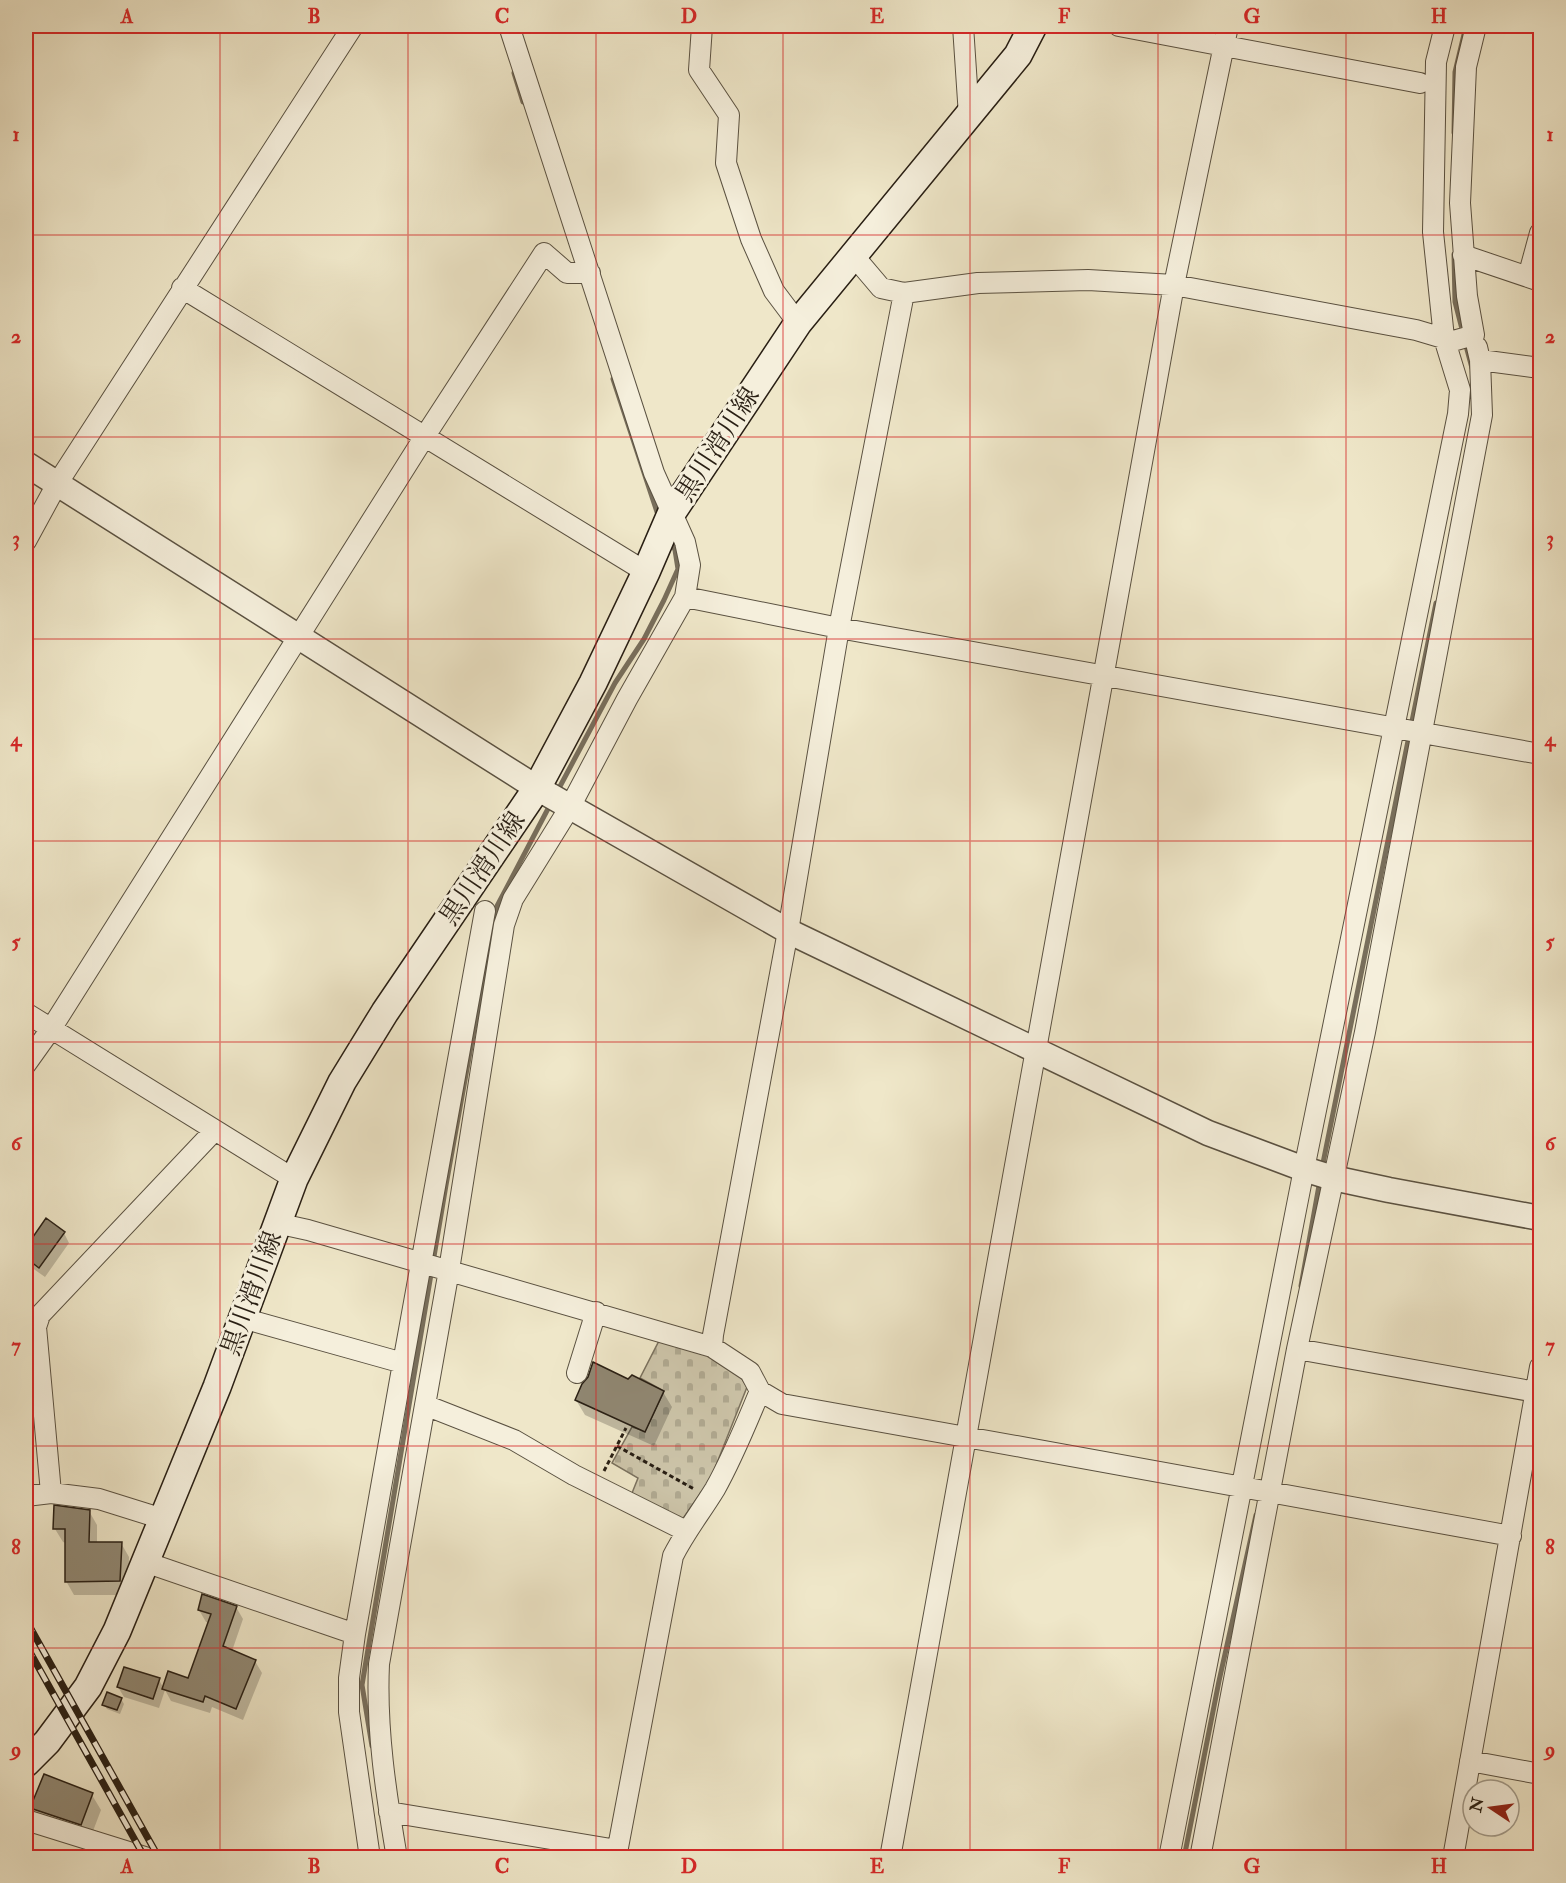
<svg xmlns="http://www.w3.org/2000/svg" width="1566" height="1883" font-family="'IM FELL Double Pica','Noto Serif JP',serif">
  <style>
    .cemetery { fill: url(#cemetery-stones); stroke: #7b725f; stroke-width: 1.5 }
    .shadow { fill: #0003 }
    .lines { fill: none; stroke-linecap: round; stroke-linejoin: round }
    .stream { stroke: #786e5b; stroke-width: 5 }
    .building { fill: #908772; stroke: #291f14; stroke-width: 1.5 }
    .minor-casing { stroke: #5a5141; stroke-width: 22 }
    .tertiary-casing { stroke: #5a5141; stroke-width: 27 }
    .secondary-casing { stroke: #291f14; stroke-width: 30 }
    .path { stroke: #291f14; stroke-width: 3; stroke-dasharray: 4.5 3; stroke-linecap: butt }
    .minor { stroke: #f5efdc; stroke-width: 20 }
    .tertiary { stroke: #f5efdc; stroke-width: 24 }
    .secondary { stroke: #f5efdc; stroke-width: 27 }
    .rail-casing { stroke: #291f14; stroke-width: 7 }
    .rail { stroke: #f5efdc; stroke-width: 4.5; stroke-dasharray: 14; stroke-linecap: butt }
    .grid { fill: none; stroke: #d62828; stroke-width: 1.5; stroke-opacity: 0.55 }
    .labels { text-anchor: middle; stroke-width: 6; stroke-linejoin: round; paint-order: stroke }
    .street-label { font-size: 26px; fill: #291f14; stroke: #f5efdc }
    .neatline { fill: none; stroke: #d62828; stroke-width: 2 }
    .grid-label { font-size: 20px; text-anchor: middle; font-weight: bold; fill: #d62828 }
  </style>
  <defs>
    <pattern id="cemetery-stones" width="16" height="16" patternUnits="userSpaceOnUse" patternTransform="scale(1.5)"><rect width="16" height="16" fill="#cdc5aa"/><path d="M2 7V4a2 2 0 0 1 4 0v3zM10 15v-3a2 2 0 0 1 4 0v3z" fill="#b0a991"/></pattern>
  </defs>
  <rect width="100%" height="100%" fill="#efe7c9"/>
  <filter id="stains"><feTurbulence type="fractalNoise" baseFrequency=".00333" numOctaves="4"/><feColorMatrix values="0 0 0 0 .2 0 0 0 0 .09 0 0 0 0 .02 0 0 0 .5 -.17"/></filter>
  <radialGradient id="worn" r=".72"><stop offset=".6" stop-color="#630" stop-opacity="0"/><stop offset="1" stop-color="#630" stop-opacity=".3"/></radialGradient>
  <path class="cemetery" d="M661 1337 689 1345 737 1371 747 1387 711 1478 682 1520 630 1498 638 1478 612 1463 632 1427 645 1431 664 1391 640 1378Z"/>
  <path class="shadow" d="M46 1220 64 1233 69 1243 45 1277 28 1265 26 1261V1249Z
    M590 1378 629 1381 663 1392 672 1407 654 1446 585 1415 576 1400Z
    M89 1511 97 1525V1544L121 1543 129 1557 128 1595H74L66 1581V1543L63 1542 55 1529Z
    M236 1607 243 1619 232 1651 255 1661 262 1673 243 1720 212 1707 210 1713 171 1701 165 1690 159 1708 124 1697 118 1687 159 1680 164 1689 189 1680 210 1623 206 1622 199 1610Z
    M121 1699 124 1704 120 1714 107 1709 104 1704Z
    M92 1795 101 1810 90 1839 41 1824 32 1808Z"/>
  <g class="lines">
    <path class="stream" d="M514 73 523 102
      M1454 133 1455 72 1466 26
      M1454 254 1455 302 1463 333
      M1465 342 1472 368
      M613 379 659 518
      M1411 726 1436 603
      M557 792 615 683 644 639 664 600 678 569 675 550 669 540
      M1322 1168 1409 736
      M1301 1286 1320 1180
      M372 1746 362 1685 446 1185 496 908 551 803
      M1184 1858 1219 1681 1256 1515"/>
  </g>
  <path class="building" d="M46 1218 65 1232 39 1268 26 1258V1247Z
    M593 1362 628 1379 632 1375 664 1391 645 1432 575 1400 582 1384 588 1377Z
    M54 1505 90 1510 89 1542H122L120 1581 65 1582V1529H53Z
    M202 1594 237 1606 223 1646 256 1660 236 1709 205 1696 203 1702 162 1689 168 1671 188 1678 211 1614 198 1610Z
    M124 1667 160 1678 153 1699 117 1687Z
    M107 1692 122 1698 117 1710 102 1705Z
    M44 1774 93 1793 81 1825 30 1808Z"/>
  <g class="lines">
    <defs>
      <path id="minor" d="M509 26 654 473 685 542 690 565 685 597 839 628 1540 754
        M702 26 699 70 729 115 726 163 751 239 774 291 798 323
        M963 26 969 116
        M1119 26 1420 83
        M853 255 881 288 904 293 978 283 1088 280 1174 285 1416 330 1453 341 1474 335 1467 296 1460 203 1466 67 1476 26
        M1463 255 1540 281
        M1528 277 1540 233
        M182 288 646 572
        M1477 347 1480 360 1540 368
        M1480 360 1482 415 1365 1032 1297 1349 1536 1392
        M26 541 57 484 353 26
        M26 1013 294 1179
        M26 1064 51 1029 425 436 544 253 567 273H590
        M276 1223 308 1230 712 1347 750 1372 760 1391 782 1404C1025 1448 1268 1490 1511 1536
        M242 1318 403 1363 485 911
        M712 1347 713 1335 788 931 839 628 904 293
        M577 1373 596 1312
        M425 1405 514 1440 574 1475 686 1531
        M51 1493 36 1327 40 1315 215 1130
        M26 1496 51 1493 99 1499 163 1519
        M145 1562 355 1634 403 1363
        M355 1634 349 1678V1712L370 1858
        M1470 1761 1540 1774
        M389 1812 617 1850
        M26 1820 148 1858
        M397 1858C386 1794 376 1729 379 1664L449 1270 504 925 513 899 570 807 627 699 685 597
        M616 1858 673 1556C685 1532 701 1512 715 1489 733 1457 746 1424 760 1391
        M890 1858 1174 285 1228 26
        M1169 1858 1304 1169 1458 414 1460 390 1444 338 1433 232 1436 62 1445 26
        M1200 1858 1297 1349
        M1453 1858 1540 1367"/>
      <path id="tertiary" d="M26 464 537 788 788 931 1208 1133 1304 1169 1333 1178 1389 1190 1540 1218"/>
      <path id="secondary" d="M26 1763 47 1742 88 1687 117 1631 217 1387 294 1179 342 1082 385 1012 537 788 593 683 646 572 671 514 798 323 1018 55 1033 26"/>
    </defs>
    <use href="#minor" class="minor-casing"/>
    <use href="#tertiary" class="tertiary-casing"/>
    <use href="#secondary" class="secondary-casing"/>
    <path class="path" d="M617 1446 694 1489
      M604 1471 626 1428"/>
    <use href="#minor" class="minor"/>
    <use href="#tertiary" class="tertiary"/>
    <use href="#secondary" class="secondary"/>
    <defs>
      <path id="rail" d="M26 1620 159 1858
        M26 1645 145 1858"/>
    </defs>
    <use href="#rail" class="rail-casing"/>
    <use href="#rail" class="rail"/>
  </g>
  <path class="grid" d="M220 26V1858M408 26V1858M596 26V1858M783 26V1858M970 26V1858M1158 26V1858M1346 26V1858M26 235H1540M26 437H1540M26 639H1540M26 841H1540M26 1042H1540M26 1244H1540M26 1446H1540M26 1648H1540"/>
  <g class="labels">
    <g class="street-label">
      <text transform="translate(717 444) rotate(-57)" y="9">黒川滑川線</text>
      <text transform="translate(482 868) rotate(-56)" y="9">黒川滑川線</text>
      <text transform="translate(251 1293) rotate(-70)" y="9">黒川滑川線</text>
    </g>
  </g>
  <rect width="1566" height="1883" fill="none" stroke="#efe7c9" stroke-width="66"/>
  <g transform="translate(1491 1808) rotate(283)"><circle r="28" fill="#f5efdc" stroke="#a39c8c" stroke-width="1.5"/>
  <path d="M0-4.5L10 22L0 15L-10 22Z" fill="#8f2418"/>
  <text y="-9" font-size="16" font-weight="bold" text-anchor="middle" fill="#291f14">N</text>
  </g>
  <rect x="33" y="33" width="1500" height="1817" class="neatline"/>
  <g class="grid-label">
    <text x="127" y="23">A</text>
    <text x="314" y="23">B</text>
    <text x="502" y="23">C</text>
    <text x="689" y="23">D</text>
    <text x="877" y="23">E</text>
    <text x="1064" y="23">F</text>
    <text x="1252" y="23">G</text>
    <text x="1439" y="23">H</text>
    <text x="16" y="141">1</text>
    <text x="1550" y="141">1</text>
    <text x="16" y="343">2</text>
    <text x="1550" y="343">2</text>
    <text x="16" y="545">3</text>
    <text x="1550" y="545">3</text>
    <text x="16" y="746">4</text>
    <text x="1550" y="746">4</text>
    <text x="16" y="948">5</text>
    <text x="1550" y="948">5</text>
    <text x="16" y="1150">6</text>
    <text x="1550" y="1150">6</text>
    <text x="16" y="1352">7</text>
    <text x="1550" y="1352">7</text>
    <text x="16" y="1554">8</text>
    <text x="1550" y="1554">8</text>
    <text x="16" y="1756">9</text>
    <text x="1550" y="1756">9</text>
    <text x="127" y="1873">A</text>
    <text x="314" y="1873">B</text>
    <text x="502" y="1873">C</text>
    <text x="689" y="1873">D</text>
    <text x="877" y="1873">E</text>
    <text x="1064" y="1873">F</text>
    <text x="1252" y="1873">G</text>
    <text x="1439" y="1873">H</text>
  </g>
  <rect width="100%" height="100%" filter="url(#stains)"/>
  <rect width="100%" height="100%" fill="url(#worn)"/>
</svg>
